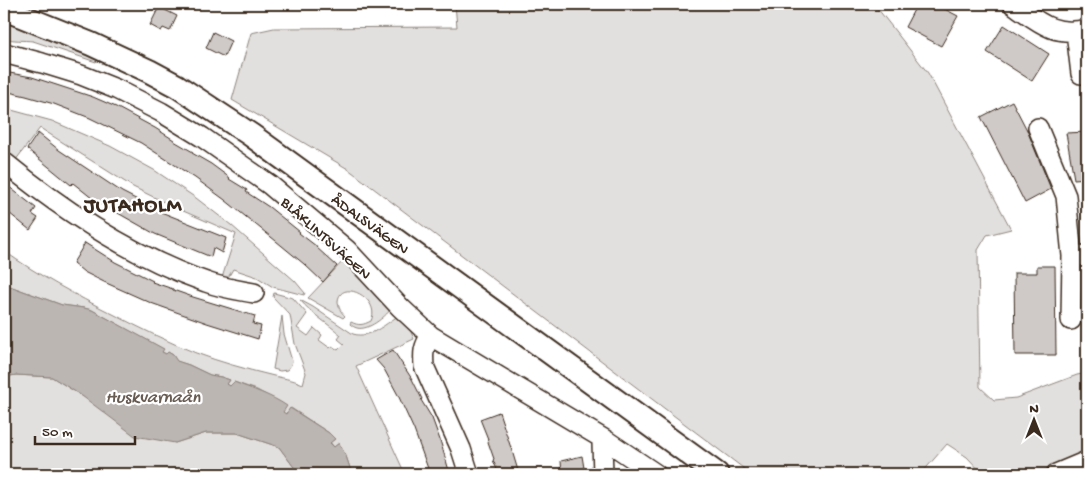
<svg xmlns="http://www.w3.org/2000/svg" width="1091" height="478" font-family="'Gochi Hand',sans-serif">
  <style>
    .green { fill: #e2e0de; stroke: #8e857e }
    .water { fill: #bcb6b3; stroke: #887e77 }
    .building { fill: #cfcac7; stroke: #3b2a1e }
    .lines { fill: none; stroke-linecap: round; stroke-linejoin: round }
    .minor-casing { stroke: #3b2a1e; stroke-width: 22 }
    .major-casing { stroke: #3b2a1e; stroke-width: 26 }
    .minor { stroke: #fff; stroke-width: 19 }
    .major { stroke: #fff; stroke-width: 22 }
    .labels { text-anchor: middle; stroke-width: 4.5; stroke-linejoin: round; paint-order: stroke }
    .street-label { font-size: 16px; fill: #3b2a1e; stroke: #fff }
    .water-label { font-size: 18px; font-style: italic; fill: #685b52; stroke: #fff }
    .district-label { font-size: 21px; font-weight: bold; letter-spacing: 1px; fill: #3b2a1e; stroke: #fff }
  </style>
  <rect width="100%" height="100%" fill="#fff"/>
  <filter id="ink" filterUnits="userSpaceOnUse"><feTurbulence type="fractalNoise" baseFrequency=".02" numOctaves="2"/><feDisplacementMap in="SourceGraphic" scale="10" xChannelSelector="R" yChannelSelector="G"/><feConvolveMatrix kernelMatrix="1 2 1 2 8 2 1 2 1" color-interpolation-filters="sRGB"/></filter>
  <g filter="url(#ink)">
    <path class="green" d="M455 4H874L928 73 1011 229 987 235 978 250 980 387 994 400 1016 398 1077 375 1087 373V474H983L967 457 947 444 921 474H751L348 169 232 100 251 33 274 28 457 27Z
      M4 18 100 58 96 62 33 41C23 40 14 41 4 38Z
      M4 108 52 121 110 146 154 170 196 198 231 225 295 281 305 293 304 295 273 287 257 277 233 269 226 281H221L236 234 174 207 133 187 40 128 15 161 4 149Z
      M4 251C38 275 75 295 113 314 140 328 168 342 196 353 220 362 245 369 270 375 281 378 292 379 303 384L306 373 295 344 290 315 273 297 274 293 293 298 307 314 297 328 308 336 314 328 322 335 319 340 330 348 332 346 338 350 344 344 338 339 341 335C327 323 312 314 300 300L313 307 353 334C370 339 384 325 398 316L411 332 414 339 356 366 405 474H352L346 456 338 444 334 447 330 442 335 439 329 433 291 408 285 414 268 396 257 390 234 382 230 386 227 384 230 380 221 377 210 375 189 365 176 361 173 355 168 352 166 354 162 352 163 349 92 310 84 308 62 305 4 284Z
      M344 260 391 309C385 317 368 331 357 328 354 327 352 326 350 324L351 322C359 326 363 325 371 321 382 298 340 278 338 301 338 307 341 312 345 316L343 318 308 298Z
      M282 316 284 334 292 361 291 365 287 370 280 371 273 369Z
      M16 375 52 377 82 396 175 443 206 433H237L279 447 299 474H4V377Z"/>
    <path class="water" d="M4 284 62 305 84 308 92 310 164 349 162 352 166 354 168 352 173 355 177 361 189 365 210 375 221 377 230 380 227 384 230 386 234 382C252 389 271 395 287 406L283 412 286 414 290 408 329 433 335 439 330 443 334 447 339 443 346 456 352 474H299L279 447 237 433H206L175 443 135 436 82 396 52 377 16 375 4 377Z"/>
    <path class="building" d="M917 4H935L958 16 941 46 905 27Z
      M159 7 177 16 170 31 163 28 161 31 150 25Z
      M1004 25 1049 54 1032 81 987 52Z
      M213 32 231 41 224 57 206 48Z
      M4 72 32 77 93 97 116 107 155 128 174 140V141L193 152 192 153 211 164 230 178 229 179 247 190 246 192 269 207 300 232 299 233 316 246V247L337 266 323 282 304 264 276 241 225 200 195 178 141 143 90 118 54 104 26 96 4 91Z
      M1012 101 1027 130 1051 189 1025 203 981 117Z
      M1087 132V178L1074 179 1066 133Z
      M38 133 59 150 122 192 161 212 226 238 222 253 213 248 211 257 155 234 93 199 73 183 71 185 27 149Z
      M8 186 36 208 32 214 38 218 30 230 4 209V192Z
      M85 243 115 262 153 281 152 282 173 289V290L193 297 255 316 253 324 261 326 258 339 207 323 151 303 104 282 84 272 73 263Z
      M1037 266H1055L1056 355H1015L1014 273H1037Z
      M393 350 412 379 422 399 421 400 432 418 440 440 450 474H430L414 430 398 395 384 369 376 360Z
      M499 412 513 454 519 474H506L504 470 498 472 493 460 494 459 487 439H488L480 419Z
      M582 456 584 468 579 469 580 474H562L561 461Z"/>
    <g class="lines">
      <defs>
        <path id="minor" d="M1013 4C1039 22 1053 37 1087 29
          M1076 32 1081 74
          M4 53 42 63 81 75 116 89 161 112 202 137 270 185 315 223 347 250 400 307 431 336 607 441 656 474
          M1038 128 1066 196 1072 256
          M4 162C65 212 131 256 206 282 222 288 238 290 254 293
          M1071 320 1072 256 1087 255
          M431 336C423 346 423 353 424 366L461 449 469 474
          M603 474 602 443 607 441
          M1056 474 1087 461"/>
        <path id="major" d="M4 9 91 44 149 71 177 86 251 135 717 474"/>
      </defs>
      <use href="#minor" class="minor-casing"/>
      <use href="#major" class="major-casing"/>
      <use href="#minor" class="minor"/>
      <use href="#major" class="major"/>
    </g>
  </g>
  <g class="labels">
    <g class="street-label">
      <text transform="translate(371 223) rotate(36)" y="6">ÅDALSVÄGEN</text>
      <text transform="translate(327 237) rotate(42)" y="6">BLÅKLINTSVÄGEN</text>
    </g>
    <g class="water-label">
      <text x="153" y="402">Huskvarnaån</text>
    </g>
    <g class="district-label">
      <text x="133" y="211">JUTAHOLM</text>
    </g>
  </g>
  <rect width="1091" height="478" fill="none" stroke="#fff" stroke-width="20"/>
  <rect x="10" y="10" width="1071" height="458" fill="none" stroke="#3b2a1e" stroke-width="2" filter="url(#ink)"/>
  <g transform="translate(1034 420)" stroke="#ffffff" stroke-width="4" paint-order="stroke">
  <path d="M0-4L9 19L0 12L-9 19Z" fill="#3b2a1e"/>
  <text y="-8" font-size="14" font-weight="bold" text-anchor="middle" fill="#3b2a1e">N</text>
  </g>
  <path d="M35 436v8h100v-8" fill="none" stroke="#3b2a1e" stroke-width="2.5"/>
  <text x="42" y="436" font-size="15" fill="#3b2a1e" stroke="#ffffff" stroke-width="4" paint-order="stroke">50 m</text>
</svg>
